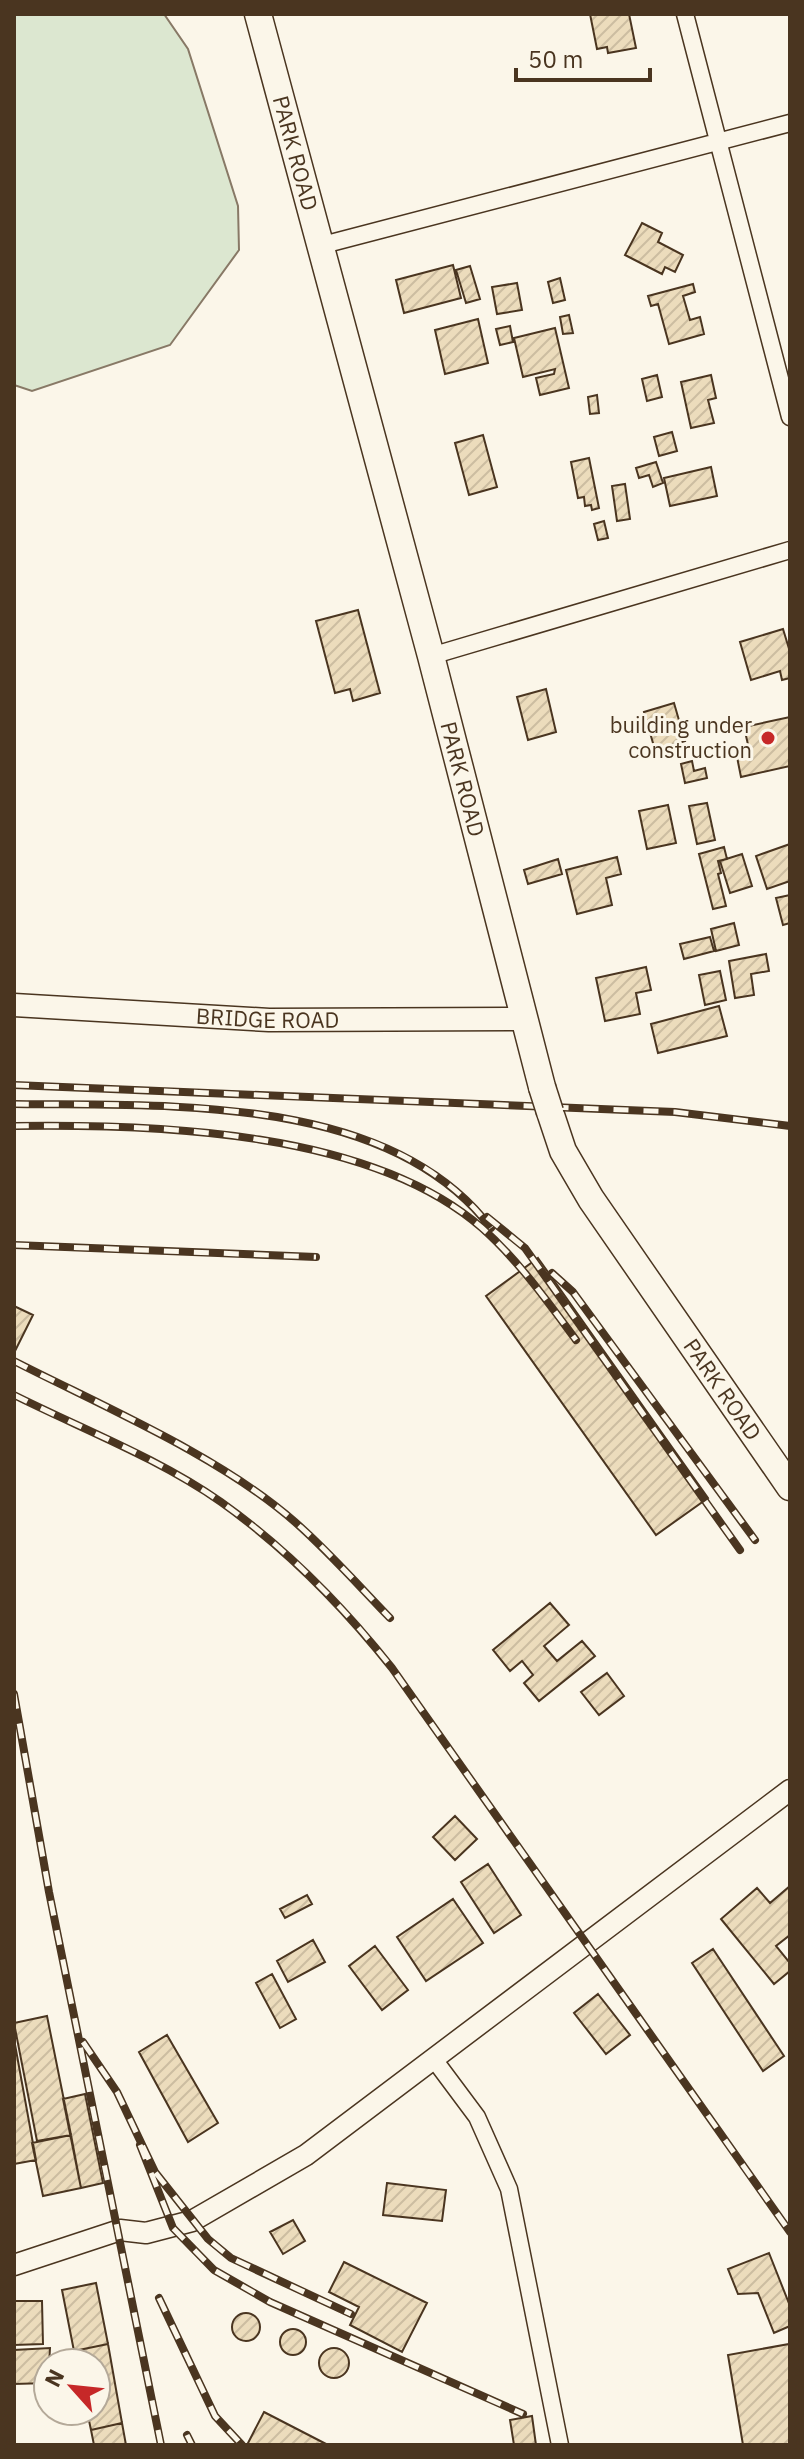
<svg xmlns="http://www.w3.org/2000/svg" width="804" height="2459" font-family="'IBM Plex Sans',sans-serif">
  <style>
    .pitch { fill: #dce7d0; stroke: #887966; stroke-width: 2 }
    .building { fill: url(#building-hatch); stroke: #4a3520; stroke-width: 2 }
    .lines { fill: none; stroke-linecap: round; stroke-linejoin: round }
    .minor-casing { stroke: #4a3520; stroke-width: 19 }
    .tertiary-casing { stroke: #4a3520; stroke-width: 23 }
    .secondary-casing { stroke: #4a3520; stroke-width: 25 }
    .trunk-casing { stroke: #4a3520; stroke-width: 29 }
    .minor { stroke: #fbf6e9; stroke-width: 16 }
    .tertiary { stroke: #fbf6e9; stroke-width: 20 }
    .secondary { stroke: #fbf6e9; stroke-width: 22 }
    .trunk { stroke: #fbf6e9; stroke-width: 26 }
    .rail-casing { stroke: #4a3520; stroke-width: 8 }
    .rail { stroke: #fbf6e9; stroke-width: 5; stroke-dasharray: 15; stroke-linecap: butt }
    .trunk-bridge-casing { stroke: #4a3520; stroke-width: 29; stroke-linecap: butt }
    .trunk-bridge { stroke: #fbf6e9; stroke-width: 26 }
    .poi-dot { fill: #c62828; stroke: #fbf6e9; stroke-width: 3 }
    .labels { text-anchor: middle; stroke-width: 6; stroke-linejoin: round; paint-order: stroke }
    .street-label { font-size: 22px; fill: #4a3520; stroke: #fbf6e9 }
    .poi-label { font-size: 22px; fill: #4a3520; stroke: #fbf6e9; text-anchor: end }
  </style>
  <defs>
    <pattern id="building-hatch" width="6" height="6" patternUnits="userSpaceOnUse" patternTransform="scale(2)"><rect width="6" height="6" fill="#ecdcbc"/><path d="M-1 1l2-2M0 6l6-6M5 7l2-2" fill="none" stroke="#ccbda1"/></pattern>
  </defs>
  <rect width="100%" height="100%" fill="#fbf6e9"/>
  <path class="pitch" d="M14 14H164L188 49 238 206 239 250 170 345 32 391 14 385Z"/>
  <path class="building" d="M590 14H629L636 48 608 53 607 47 597 49Z
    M642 223 662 233 658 242 683 255 675 272 665 267 662 274 625 255Z
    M453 265 461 298 404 313 396 280Z
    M470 266 480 299 466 303 456 270Z
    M560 278 565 300 553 303 548 282Z
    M517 283 522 310 497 314 492 287Z
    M693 284 695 292 683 296 690 320 700 317 704 334 669 344 658 304 651 306 648 296Z
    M569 315 573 333 563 334 560 317Z
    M478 319 488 363 445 374 435 330Z
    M510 326 513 342 500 345 496 329Z
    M555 328 569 388 540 395 536 378 554 374 555 369 523 377 514 338Z
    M657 375 662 397 647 401 642 379Z
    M711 375 716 398 708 400 714 423 691 428 681 382Z
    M597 395 599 413 590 414 588 397Z
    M672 432 677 451 659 456 654 437Z
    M483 435 497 487 469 495 455 443Z
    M589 458 599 508 592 510 591 505 585 506 584 497 578 498 571 462Z
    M656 462 663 483 653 487 649 475 639 478 636 468Z
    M711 467 717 496 670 506 664 478Z
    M625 484 630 519 617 521 612 486Z
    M604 521 608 538 598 540 594 524Z
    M358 610 380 693 353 701 350 689 335 693 316 621Z
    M783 629 790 652V678L782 680 780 671 751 680 740 642Z
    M546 689 556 732 528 740 517 697Z
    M674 703 685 741 655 750 644 712Z
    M790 717V766L741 777 736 752 749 749 744 727Z
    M692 761 694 771 705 768 707 778 685 783 681 764Z
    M707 803 715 840 697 844 689 806Z
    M668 805 676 843 647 849 639 811Z
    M790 844V881L767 889 756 856Z
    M724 847 727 859 718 861 721 873 718 874 726 906 713 909 699 854Z
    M742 854 752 886 730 893 720 861Z
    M617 857 621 874 606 878 612 905 577 914 566 870Z
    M558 859 562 874 528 884 524 870Z
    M790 895V923L783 925 776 898Z
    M734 923 739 945 716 951 711 929Z
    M710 937 714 951 684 959 680 944Z
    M766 954 769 971 751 974 754 995 735 998 729 961Z
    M646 967 651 990 636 993 640 1014 605 1021 596 978Z
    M720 971 726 1000 705 1005 699 975Z
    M719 1006 727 1036 658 1053 651 1024Z
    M538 1258 708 1498 656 1535 486 1296Z
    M14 1306 33 1315 14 1353Z
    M550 1603 569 1625 544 1646 557 1661 582 1641 595 1656 539 1701 524 1683 533 1675 522 1661 510 1671 493 1650Z
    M607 1673 624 1696 599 1715 581 1692Z
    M455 1816 477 1839 455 1860 433 1837Z
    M488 1864 521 1915 494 1933 461 1882Z
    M790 1886V1935L776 1946 790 1963V1971L774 1984 721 1919 757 1888 770 1903Z
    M307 1895 312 1904 285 1918 280 1909Z
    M453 1899 483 1943 426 1981 397 1937Z
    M313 1940 325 1962 288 1982 277 1961Z
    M375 1946 408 1990 382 2010 349 1966Z
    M713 1949 784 2056 763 2071 692 1963Z
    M272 1974 296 2019 280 2028 256 1983Z
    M598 1994 630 2035 606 2054 574 2013Z
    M47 2016 71 2135 37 2141 14 2023Z
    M167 2035 218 2123 188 2142 139 2052Z
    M14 2039 36 2160 14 2164Z
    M85 2094 103 2183 81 2188 63 2099Z
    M71 2135 81 2188 43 2196 32 2143Z
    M387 2183 446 2190 442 2221 383 2215Z
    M293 2220 305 2241 283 2254 270 2232Z
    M769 2253 790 2306V2326L774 2333 758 2293 738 2294 728 2269Z
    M344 2262 427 2303 402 2352 350 2325 359 2307 329 2292Z
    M96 2283 108 2344 74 2351 62 2290Z
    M14 2301H42L43 2344 14 2345Z
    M232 2327a14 14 0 1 1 28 0a14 14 0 1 1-28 0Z
    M280 2342a13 13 0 1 1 26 0a13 13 0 1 1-26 0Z
    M108 2344 122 2423 91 2430 87 2411H96V2363H76L74 2351Z
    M789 2344 790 2445H743L728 2355Z
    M50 2348 48 2383 14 2384V2350Z
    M319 2363a15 15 0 1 1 30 0a15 15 0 1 1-30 0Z
    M264 2412 328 2445H247Z
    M532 2416 536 2445H514L510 2420Z
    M122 2423 126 2445H94L91 2430Z"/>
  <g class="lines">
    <defs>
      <path id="minor" d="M685 14 790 417
        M319 246 790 123
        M431 656 790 550
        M433 2058 477 2117 509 2189 560 2445"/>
      <path id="tertiary" d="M14 2265 120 2230 146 2233 192 2221 306 2155 790 1790"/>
      <g id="secondary">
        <path id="s1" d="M14 1005 269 1020 523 1019"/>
      </g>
      <g id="trunk">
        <path id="s2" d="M258 14 431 656 542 1087"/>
        <path id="s3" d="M550 1112 563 1151 591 1199 790 1487"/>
      </g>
    </defs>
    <use href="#minor" class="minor-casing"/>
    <use href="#tertiary" class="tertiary-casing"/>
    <use href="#secondary" class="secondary-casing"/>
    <use href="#trunk" class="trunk-casing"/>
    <use href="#minor" class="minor"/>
    <use href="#tertiary" class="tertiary"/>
    <use href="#secondary" class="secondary"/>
    <use href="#trunk" class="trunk"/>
    <defs>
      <path id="rail" d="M14 1085 675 1112 790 1126
        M14 1104C166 1106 389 1093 491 1228
        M14 1126C156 1124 370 1130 482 1228 519 1261 547 1301 576 1340
        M487 1217 525 1248 740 1550
        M14 1245 316 1257
        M552 1273 573 1292 755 1540
        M14 1361C104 1407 220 1456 295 1522 329 1552 359 1586 390 1618
        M14 1395C82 1429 158 1458 221 1502 287 1549 342 1605 392 1668L790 2232
        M14 1694 49 1892 161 2445
        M83 2042 117 2092 155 2172 208 2239 231 2258 351 2314
        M140 2145 173 2228 214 2270 270 2302 523 2414
        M159 2298 215 2416 242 2445
        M187 2435 192 2445"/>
    </defs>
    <use href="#rail" class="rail-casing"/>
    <use href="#rail" class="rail"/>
    <defs>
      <path id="trunk-bridge" d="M542 1087 550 1112"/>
    </defs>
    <use href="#trunk-bridge" class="trunk-bridge-casing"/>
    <use href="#trunk-bridge" class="trunk-bridge"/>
  </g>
  <circle class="poi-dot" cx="768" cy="738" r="8"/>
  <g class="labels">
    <g class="street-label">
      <text dy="8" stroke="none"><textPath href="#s2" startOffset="144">PARK ROAD</textPath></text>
      <text dy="8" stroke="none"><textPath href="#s2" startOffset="792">PARK ROAD</textPath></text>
      <text dy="8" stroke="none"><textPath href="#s1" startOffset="254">BRIDGE ROAD</textPath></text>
      <text dy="8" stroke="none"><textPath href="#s3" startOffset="328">PARK ROAD</textPath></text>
    </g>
    <g class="poi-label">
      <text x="752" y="733">building under<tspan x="752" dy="25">construction</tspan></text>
    </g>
  </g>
  <rect width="804" height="2459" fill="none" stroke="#4a3520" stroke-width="32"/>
  <g transform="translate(72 2387) rotate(297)"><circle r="38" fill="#fbf6e9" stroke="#b4a999" stroke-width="2"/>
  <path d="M0-6L14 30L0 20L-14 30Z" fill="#c62828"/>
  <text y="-12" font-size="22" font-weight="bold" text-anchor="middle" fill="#4a3520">N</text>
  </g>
  <path d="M516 68v12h134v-12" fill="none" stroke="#4a3520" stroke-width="4"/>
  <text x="528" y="68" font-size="24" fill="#4a3520" stroke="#fbf6e9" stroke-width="6" paint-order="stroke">50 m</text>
</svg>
